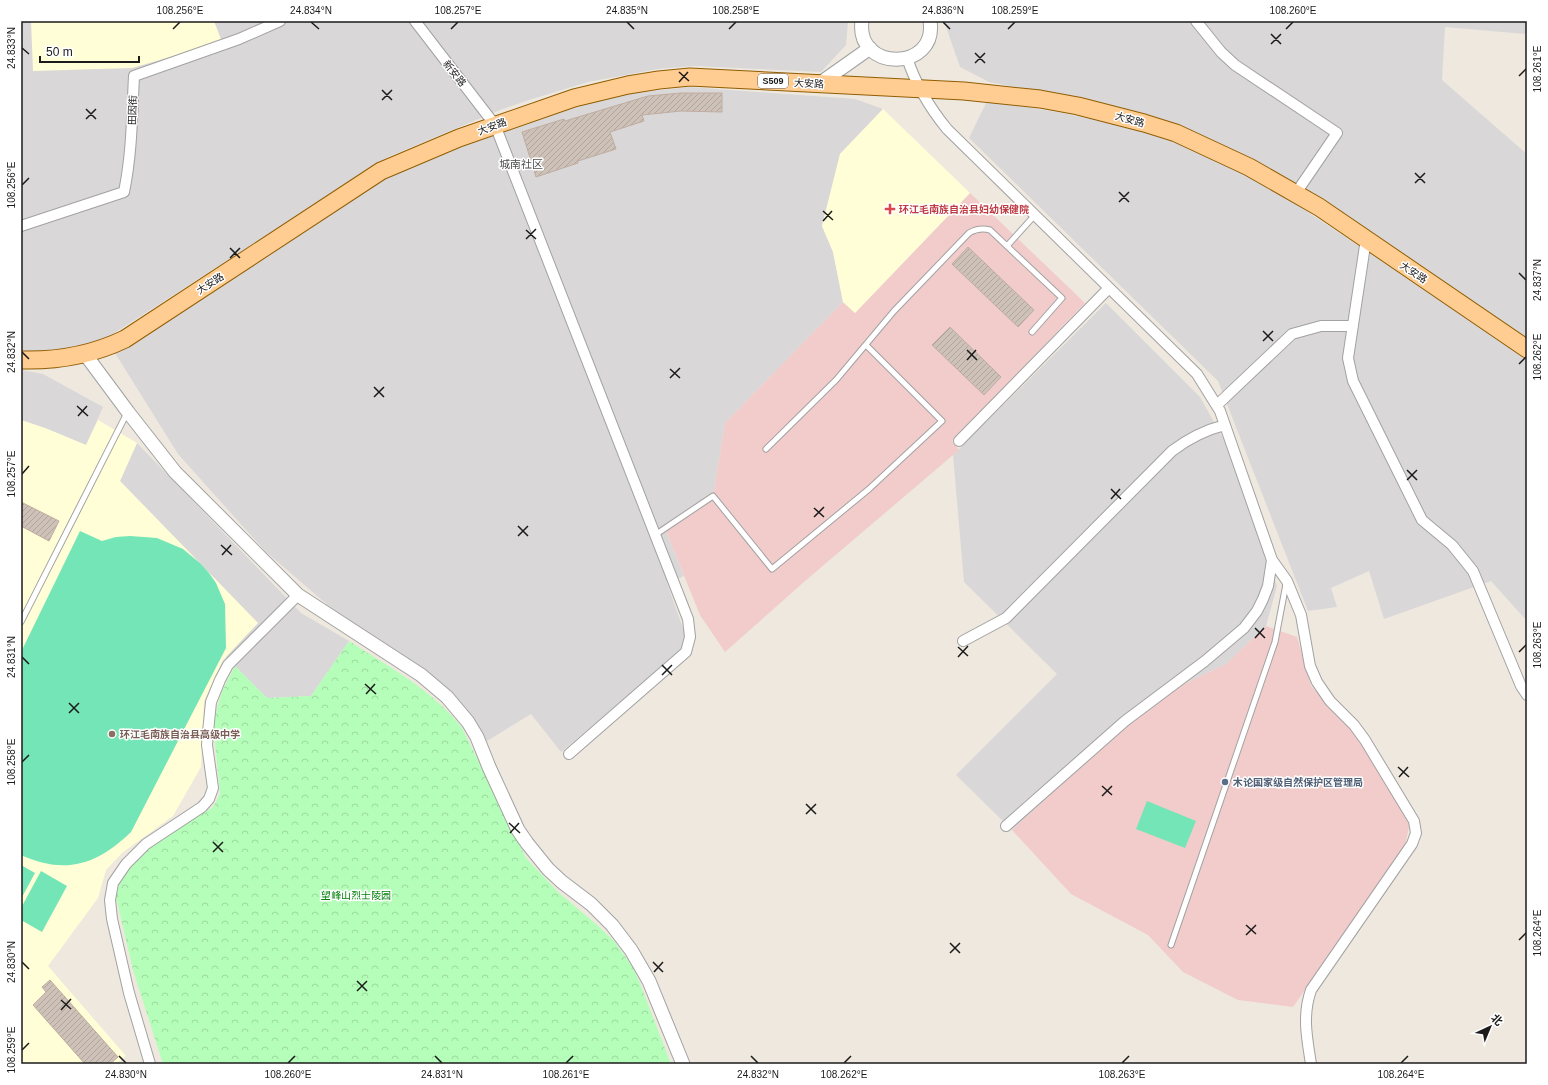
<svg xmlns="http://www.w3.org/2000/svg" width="1548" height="1085" font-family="Arial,'Noto Sans SC',sans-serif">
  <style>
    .residential { fill: #d9d7d8 }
    .commercial { fill: #f1cccb }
    .education { fill: #fffed6 }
    .park { fill: url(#park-crowns) }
    .pitch { fill: #74e5b6 }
    .building { fill: url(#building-hatch); stroke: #c0ada0 }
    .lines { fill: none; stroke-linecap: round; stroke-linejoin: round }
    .service-casing { stroke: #a2a2a2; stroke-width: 7 }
    .minor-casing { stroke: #a2a2a2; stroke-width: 12 }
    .tertiary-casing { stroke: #a2a2a2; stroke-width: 15 }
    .primary-casing { stroke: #915d00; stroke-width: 19 }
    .service { stroke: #fff; stroke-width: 5 }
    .minor { stroke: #fff; stroke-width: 10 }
    .tertiary { stroke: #fff; stroke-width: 13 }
    .primary { stroke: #ffcd92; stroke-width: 17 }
    .ticks { fill: none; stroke: #1b1b1b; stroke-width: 1.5 }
    .health-dot { fill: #e0444e; stroke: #fff; stroke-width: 1.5 }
    .education-dot { fill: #8d6e63; stroke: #fff; stroke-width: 1.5 }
    .service-dot { fill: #5c6f8a; stroke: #fff; stroke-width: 1.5 }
    .labels { text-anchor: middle; stroke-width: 3; stroke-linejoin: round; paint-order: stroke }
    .shield { fill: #fff; stroke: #5f5f5f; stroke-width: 1 }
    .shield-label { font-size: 9px; font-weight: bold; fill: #1b1b1b }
    .street-label { font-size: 10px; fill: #1b1b1b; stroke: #fff }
    .health-label { font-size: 10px; font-weight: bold; fill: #be3a42; stroke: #fff; text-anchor: start }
    .education-label { font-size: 10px; font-weight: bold; fill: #785e54; stroke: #fff; text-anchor: start }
    .service-label { font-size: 10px; font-weight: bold; fill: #4e5e75; stroke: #fff; text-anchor: start }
    .park-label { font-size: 10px; fill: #018008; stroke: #fff }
    .neighbourhood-label { font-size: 11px; fill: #4e4e4e; stroke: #fff }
    .neatline { fill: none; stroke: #1b1b1b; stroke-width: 1.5 }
    .ticks-label { font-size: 10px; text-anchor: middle; fill: #1b1b1b }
  </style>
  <defs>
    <pattern id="park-crowns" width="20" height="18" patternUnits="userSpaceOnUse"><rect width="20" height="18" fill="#b5feb9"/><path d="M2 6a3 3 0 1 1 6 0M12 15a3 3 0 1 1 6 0" fill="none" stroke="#9bd99e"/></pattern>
    <pattern id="building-hatch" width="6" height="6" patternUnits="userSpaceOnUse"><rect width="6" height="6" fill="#cec1b8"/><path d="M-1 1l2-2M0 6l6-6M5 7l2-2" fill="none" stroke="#b0a59e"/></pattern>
  </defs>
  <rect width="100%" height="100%" fill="#eee8df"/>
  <path class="residential" d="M21 21H848L846 45 821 72 693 66 658 69 588 82 529 100 500 110 388 157 105 339 91 344 61 350 46 351H21Z
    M944 21H1527V34L1445 27 1442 80 1527 154V342L1322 199 1260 164 1154 117 1131 110 989 82 960 67Z
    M689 87 855 99 883 109 840 154 822 226 833 252 843 302 725 423 714 491 664 526 684 576 667 583 685 634 683 649 561 752 531 714 487 741 440 682 337 613 265 551 178 454 115 353 383 178 526 122 619 95Z
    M987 101 1063 113 1132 128 1177 141 1266 184 1527 359V621L1491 581 1384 619 1369 571 1331 588 1337 607 1308 611 1218 381 969 138Z
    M1106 303 1200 397 1224 440 1277 586 1266 626 1226 664 1180 686 1119 732 1012 830 956 775 1057 674 964 582 953 455Z
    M21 370 43 374 103 407 86 445 45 428 21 420Z
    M137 443 301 613 349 641 311 696 267 698 226 657 258 623 120 481Z"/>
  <path class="commercial" d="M970 193 1085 303 952 441 959 450 805 581 725 652 700 615 664 526 714 491 725 423 843 302 855 313Z
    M1266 626 1297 637 1311 686 1362 742 1410 822 1405 846 1293 1007 1238 1000 1183 972 1148 935 1071 894 1012 830 1119 732 1180 686 1226 664Z"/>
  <path class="education" d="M31 21H214L222 42 132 68 33 71Z
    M883 109 970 193 855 313 843 302 833 252 822 226 840 154Z
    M21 420 45 428 86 445 98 420 137 443 120 481 258 623 222 661 204 701 201 767 173 816 122 853 106 870 98 898 48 966 126 1056 116 1064H21Z"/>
  <path class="park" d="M349 641C389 667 433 690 462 728L526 858 558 892 596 924 614 941 632 966 639 981 671 1064H163L133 970 116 897 118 888 123 877 139 857 155 844 213 807 217 800 220 793 213 723 222 691 235 666 267 698 311 696Z"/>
  <path class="pitch" d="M80 531 102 541 116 537 130 536 157 538 183 549 201 564 209 573 216 583 225 604 226 648 131 832C97 865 65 875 21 855V652Z
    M1147 801 1196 821 1185 848 1136 829Z
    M21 865 35 873 21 899Z
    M41 871 67 886 42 932 21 920V908Z"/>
  <path class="building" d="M681 93H722V112L681 111 642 115 644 121 610 132 616 149 578 161V163L536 177 522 132 564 119 565 121 648 96Z
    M968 247 1034 310 1018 327 952 264Z
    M950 327 1001 377 984 395 932 345Z
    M21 502 59 521 49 541 21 526Z
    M50 980 118 1057 110 1064H85L33 1005 46 992 42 987Z"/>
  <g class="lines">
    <defs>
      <path id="service" d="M1007 246 1035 215
        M766 449 836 380 894 311 969 233C976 229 982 228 990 230L1062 298 1032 332
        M655 535 713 496 772 569 869 489 942 421 866 345
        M21 622 127 413
        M1171 945 1275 642 1286 584"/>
      <path id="minor" d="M415 21 495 125 688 619 690 637 686 652 569 754
        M1196 21 1221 52 1235 65 1337 133 1296 193
        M907 58C916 85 929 107 947 129L1197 374 1220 411 1272 560 1287 581 1301 615 1310 666 1317 682 1330 701 1354 725 1365 740 1414 821 1416 833 1412 844 1311 990C1302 1016 1307 1038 1311 1064
        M21 226 124 192C132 153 132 115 134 76L239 39 280 21
        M1366 239 1348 358 1353 381 1422 520 1452 545 1473 571 1521 686 1527 695
        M1217 405 1292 334 1321 326H1353
        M959 441 1109 288
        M963 641 1006 618 1172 451C1189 438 1205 430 1225 425
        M1006 826 1125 721 1205 661 1244 628 1257 611 1263 599 1268 586 1272 560
        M150 1064 129 993 112 919 110 900 113 883 126 864 146 844 202 807 209 799 213 788 207 745 208 732 211 702 220 680 228 665 298 595"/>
      <path id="tertiary" d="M862 21C855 72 938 72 930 21
        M819 84 870 48
        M85 354 128 412 175 472 298 595 421 675 447 697 468 722 477 737 489 767 518 830 527 843 548 869 562 882 591 904 612 925 631 950 649 981 683 1064"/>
      <path id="primary" d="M21 360C58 361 92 355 125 339L381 171 459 138 574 98 628 85 659 80 690 77 964 91 1040 99 1078 106 1144 123 1176 133 1249 167 1319 207 1527 349"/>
    </defs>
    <use href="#service" class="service-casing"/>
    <use href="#minor" class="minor-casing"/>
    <use href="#tertiary" class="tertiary-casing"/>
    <use href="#primary" class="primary-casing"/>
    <use href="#service" class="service"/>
    <use href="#minor" class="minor"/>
    <use href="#tertiary" class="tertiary"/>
    <use href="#primary" class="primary"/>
  </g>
  <path class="ticks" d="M311 22 319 29M627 22 634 29M943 22 950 29M173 29 180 22M451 29 458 22M729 29 736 22M1008 29 1015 22M1286 29 1293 22M1271 34 1281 44M1271 44 1281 34M22 48 29 54M975 53 985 63M975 63 985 53M679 72 689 81M1519 76 1526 69M679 82 688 72M382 90 392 100M382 100 392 90M86 109 96 119M86 119 96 109M1415 173 1425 183M1415 183 1425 173M22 185 29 178M1119 192 1129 202M1119 202 1129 192M823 211 833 220M823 221 832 211M526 230 536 239M526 239 536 229M230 248 240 258M230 258 240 248M1519 273 1526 280M1263 331 1273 341M1263 341 1273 331M967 350 977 360M22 352 29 359M967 360 976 350M1519 364 1526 357M670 369 680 378M670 378 680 368M374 387 384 397M374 397 384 387M77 406 88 416M78 416 87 406M1407 470 1417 480M22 474 29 466M1407 480 1417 470M1111 489 1121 499M1111 499 1120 489M814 508 824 517M814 517 824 507M518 526 528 536M518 536 528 526M221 545 232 555M222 555 231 545M1255 628 1265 638M1255 638 1264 628M958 647 968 656M1519 652 1526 645M22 657 29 664M958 657 968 646M662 665 672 675M662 675 672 665M365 684 376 694M366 694 375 684M69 703 79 713M69 713 79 703M22 762 29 755M1398 767 1409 777M1399 777 1408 767M1102 786 1112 795M1102 796 1112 786M806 804 816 814M806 814 816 804M509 823 520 833M510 833 519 823M213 842 223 852M213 852 223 842M1246 925 1256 934M1246 935 1256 925M1519 940 1526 933M950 943 960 953M950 953 960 943M22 962 29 969M653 962 663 972M654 972 663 962M357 981 367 991M357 991 367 981M61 1000 71 1009M61 1010 71 999M22 1050 29 1043M119 1056 126 1063M435 1056 442 1063M751 1056 758 1063M288 1063 295 1056M566 1063 573 1056M844 1063 851 1056M1122 1063 1129 1056M1401 1063 1408 1056"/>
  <path class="health-dot" d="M888 203h4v4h4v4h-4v4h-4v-4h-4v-4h4z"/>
  <circle class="education-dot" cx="112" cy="734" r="4"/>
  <circle class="service-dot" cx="1225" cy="782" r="4"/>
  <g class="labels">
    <rect class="shield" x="758" y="74" width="30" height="14" rx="3"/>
    <g class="shield-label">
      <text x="773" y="84">S509</text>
    </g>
    <g class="street-label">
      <text transform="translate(455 73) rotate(52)" y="4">新安路</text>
      <text transform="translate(809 83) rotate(3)" y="4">大安路</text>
      <text transform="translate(132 110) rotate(-88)" y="4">田因街</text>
      <text transform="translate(1130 119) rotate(16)" y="4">大安路</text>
      <text transform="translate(492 126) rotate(-20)" y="4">大安路</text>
      <text transform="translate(1414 272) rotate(34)" y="4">大安路</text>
      <text transform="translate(210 283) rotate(-33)" y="4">大安路</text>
    </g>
    <g class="health-label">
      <text x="899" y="213">环江毛南族自治县妇幼保健院</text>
    </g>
    <g class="education-label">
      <text x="120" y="738">环江毛南族自治县高级中学</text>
    </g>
    <g class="service-label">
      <text x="1233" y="786">木论国家级自然保护区管理局</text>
    </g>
    <g class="park-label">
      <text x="356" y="899">望峰山烈士陵园</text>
    </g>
    <g class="neighbourhood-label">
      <text x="521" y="168">城南社区</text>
    </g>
  </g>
  <rect width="1548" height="1085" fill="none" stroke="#ffffff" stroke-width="44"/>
  <g transform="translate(1490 1027) rotate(44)" stroke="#ffffff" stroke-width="3" paint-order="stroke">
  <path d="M0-3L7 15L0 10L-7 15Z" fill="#1b1b1b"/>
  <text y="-6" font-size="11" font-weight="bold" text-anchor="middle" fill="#1b1b1b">北</text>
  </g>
  <path d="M40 56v6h99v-6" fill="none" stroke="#1b1b1b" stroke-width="2"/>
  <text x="46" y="56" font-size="12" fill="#1b1b1b" stroke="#ffffff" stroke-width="3" paint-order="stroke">50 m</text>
  <rect x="22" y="22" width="1504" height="1041" class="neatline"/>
  <g class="ticks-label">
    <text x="180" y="14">108.256°E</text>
    <text x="311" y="14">24.834°N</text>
    <text x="458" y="14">108.257°E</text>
    <text x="627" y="14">24.835°N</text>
    <text x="736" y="14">108.258°E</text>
    <text x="943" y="14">24.836°N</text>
    <text x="1015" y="14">108.259°E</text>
    <text x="1293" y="14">108.260°E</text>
    <text transform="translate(11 48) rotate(-90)" y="4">24.833°N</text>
    <text transform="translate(1537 69) rotate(-90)" y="4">108.261°E</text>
    <text transform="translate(11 185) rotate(-90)" y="4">108.256°E</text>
    <text transform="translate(1537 280) rotate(-90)" y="4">24.837°N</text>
    <text transform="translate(11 352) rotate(-90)" y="4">24.832°N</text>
    <text transform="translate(1537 357) rotate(-90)" y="4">108.262°E</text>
    <text transform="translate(11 474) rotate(-90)" y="4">108.257°E</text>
    <text transform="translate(1537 645) rotate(-90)" y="4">108.263°E</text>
    <text transform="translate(11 657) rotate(-90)" y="4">24.831°N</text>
    <text transform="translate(11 762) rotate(-90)" y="4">108.258°E</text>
    <text transform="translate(1537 933) rotate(-90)" y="4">108.264°E</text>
    <text transform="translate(11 962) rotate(-90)" y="4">24.830°N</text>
    <text transform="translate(11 1050) rotate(-90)" y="4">108.259°E</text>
    <text x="126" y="1078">24.830°N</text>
    <text x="288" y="1078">108.260°E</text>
    <text x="442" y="1078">24.831°N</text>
    <text x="566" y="1078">108.261°E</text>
    <text x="758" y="1078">24.832°N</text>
    <text x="844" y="1078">108.262°E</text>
    <text x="1122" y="1078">108.263°E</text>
    <text x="1401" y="1078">108.264°E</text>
  </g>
</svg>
